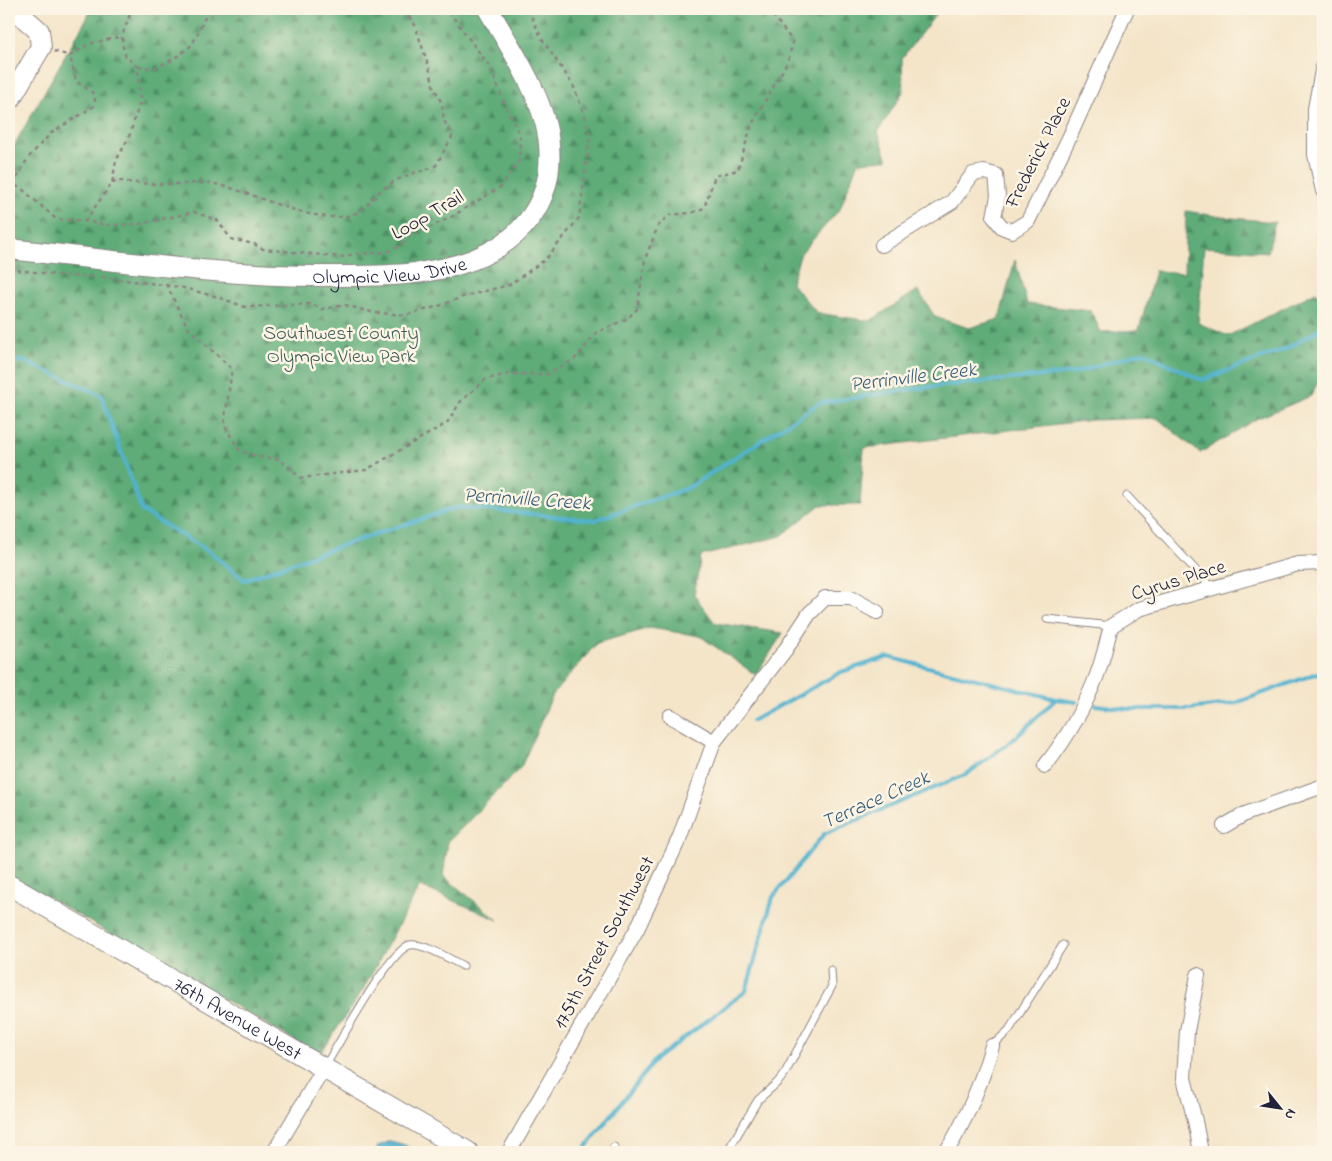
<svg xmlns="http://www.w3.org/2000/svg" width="1332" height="1161" font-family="'Indie Flower',sans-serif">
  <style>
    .forest { fill: url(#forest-firs); stroke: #40675a }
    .water { fill: url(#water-ripples); stroke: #3a6a86 }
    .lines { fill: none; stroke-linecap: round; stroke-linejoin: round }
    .stream { stroke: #51b3d0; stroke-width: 4 }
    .lane-casing { stroke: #8b8482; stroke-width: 9 }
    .street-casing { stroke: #8b8482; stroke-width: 16 }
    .secondary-casing { stroke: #8b8482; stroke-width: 22 }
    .path { stroke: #8b8482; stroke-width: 2.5; stroke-dasharray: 4 4; stroke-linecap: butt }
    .lane { stroke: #fff; stroke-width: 7 }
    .street { stroke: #fff; stroke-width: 14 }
    .secondary { stroke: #fff; stroke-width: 20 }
    .labels { text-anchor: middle; stroke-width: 5; stroke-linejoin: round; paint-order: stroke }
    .street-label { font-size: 20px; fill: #22223b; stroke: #fcf5e5 }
    .park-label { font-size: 20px; fill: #3e5c57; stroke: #fcf5e5 }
    .water-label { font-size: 21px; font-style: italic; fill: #355c77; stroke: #fcf5e5 }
  </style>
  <defs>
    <pattern id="forest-firs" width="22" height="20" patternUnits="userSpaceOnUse" patternTransform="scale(1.25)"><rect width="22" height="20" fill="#5eac78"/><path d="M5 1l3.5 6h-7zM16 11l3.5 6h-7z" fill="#4d8c64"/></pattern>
    <pattern id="water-ripples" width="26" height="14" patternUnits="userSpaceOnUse" patternTransform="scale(1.25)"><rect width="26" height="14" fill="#51b3d0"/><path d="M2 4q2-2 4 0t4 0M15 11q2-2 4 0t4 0" fill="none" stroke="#4391aa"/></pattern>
  </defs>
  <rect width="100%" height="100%" fill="#fcf5e5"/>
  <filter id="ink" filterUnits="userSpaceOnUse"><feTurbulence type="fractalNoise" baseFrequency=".02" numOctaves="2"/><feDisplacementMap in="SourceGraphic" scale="10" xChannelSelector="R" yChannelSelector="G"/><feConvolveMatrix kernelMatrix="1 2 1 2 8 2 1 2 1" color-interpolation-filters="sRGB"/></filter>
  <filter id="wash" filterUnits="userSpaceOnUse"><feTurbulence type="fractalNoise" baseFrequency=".0096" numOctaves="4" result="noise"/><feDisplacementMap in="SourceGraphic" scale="20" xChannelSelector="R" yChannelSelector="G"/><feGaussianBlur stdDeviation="1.12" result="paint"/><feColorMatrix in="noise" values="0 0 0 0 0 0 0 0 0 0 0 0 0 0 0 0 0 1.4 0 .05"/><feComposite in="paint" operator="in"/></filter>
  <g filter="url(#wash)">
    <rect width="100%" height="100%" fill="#f4e5c9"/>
    <path class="forest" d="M92 9H940L902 58 903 92 878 132 888 160 858 162 840 209 801 253 791 283 817 313 870 321 918 290 935 317 969 328 999 319 1015 260 1027 304 1091 311 1101 332 1139 330 1155 271 1184 273 1186 211 1222 217 1275 222 1268 252 1204 247 1198 323 1228 336 1316 292 1323 301V372L1311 396 1256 419 1200 453 1157 418 1092 420 864 448 860 505H820L781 536 701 556 694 595 715 623 783 633 756 675 700 636 650 628 597 643 553 694 521 767 448 842 443 876 498 920 420 886 364 988 322 1051 306 1047 9 875V154Z"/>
    <path class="water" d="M390 1141 405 1145 417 1152H376L378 1146Z"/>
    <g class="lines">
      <path class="stream" d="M9 361H23L101 395 142 511 211 553 244 580 346 544 458 507 595 520 688 488 819 403 920 388 1074 373 1143 352 1202 380 1286 349 1323 327
        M1096 705 1128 709H1190L1236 703 1323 671
        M752 721 841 672 888 657 1056 699
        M582 1152 655 1060 746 991 773 897 824 834 967 774 1013 740 1056 699 1076 702"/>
    </g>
  </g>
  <g filter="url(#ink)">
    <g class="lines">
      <defs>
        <path id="lane" d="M1127 496 1212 588
          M1047 619 1111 626
          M992 1046 1009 1030 1063 945
          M324 1068C338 1046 389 950 410 945 422 942 452 960 463 966
          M610 1152 614 1147
          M727 1152 758 1100 778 1082 785 1073 832 986 831 970"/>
        <path id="street" d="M1323 65 1315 109V155L1323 191
          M882 245 952 202 973 174 984 172 996 175 998 196 994 217 1002 227 1012 231 1028 221 1069 138 1127 9
          M670 716 714 742
          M1045 766C1066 739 1085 707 1097 675 1103 659 1107 642 1111 626L1139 609 1298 564 1323 563
          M1224 826 1245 814 1323 786
          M1198 975 1187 1031 1184 1078 1195 1121 1201 1152
          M274 1152 324 1068
          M509 1152 637 929 679 839 714 742 786 649 809 614 825 598H851L877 612
          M946 1152C967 1119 981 1084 992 1046"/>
        <g id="secondary">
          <path d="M9 101 41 47 39 31 14 9"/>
          <path id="s1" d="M9 249C118 261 228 277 339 276 383 276 430 276 472 260 523 240 554 201 549 145 546 100 510 47 488 9"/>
          <path id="s2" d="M9 885 468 1152"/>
        </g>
      </defs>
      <use href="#lane" class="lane-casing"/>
      <use href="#street" class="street-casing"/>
      <use href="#secondary" class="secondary-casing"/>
      <path class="path" d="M54 51 70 56
        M138 67 154 68 172 60 192 45 209 9
        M112 183 117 180C139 185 162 184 185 184 193 183 203 182 211 183 250 190 313 226 351 215 366 211 371 197 383 189 400 176 414 173 435 167L452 137 444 120 442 104 433 85 431 74 415 25 403 9
        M13 185 28 158 51 133 94 106 95 100 94 94 76 81 70 56 89 44 122 36
        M9 189 13 185 21 188 56 219 85 221 107 225 139 224 194 212 217 220 231 239 254 244 263 249 341 257 356 254 387 252 398 247 408 238 451 217 502 186 519 161 520 135 505 105 490 67 447 9
        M85 221 112 183 116 161 129 137 140 102 138 67 126 57 123 47 122 36 132 9
        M9 269 68 276 97 277
        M102 277 180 287 218 297 245 307 311 304 323 309 345 305 375 313 406 315 439 306 465 296 509 285 546 259 579 218 590 136 585 116 573 85 542 39 528 9
        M166 284 188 328 232 369 224 425 240 451 259 457 279 459 301 478 366 470 447 423 461 401 486 379 509 374H547L574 360 596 333 628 318 637 309 645 259 658 226 669 215 691 213 704 208 715 176 738 170 751 126 788 61 793 42 772 14 771 9"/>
      <use href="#lane" class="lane"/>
      <use href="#street" class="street"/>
      <use href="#secondary" class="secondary"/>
    </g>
  </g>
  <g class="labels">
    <g class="street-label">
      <text transform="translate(1037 152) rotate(-63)" y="7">Frederick Place</text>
      <text transform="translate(427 214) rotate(-30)" y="7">Loop Trail</text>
      <text dy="7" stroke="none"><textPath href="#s1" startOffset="382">Olympic View Drive</textPath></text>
      <text transform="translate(1178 579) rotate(-17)" y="7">Cyrus Place</text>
      <text transform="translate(603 942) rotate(-62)" y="7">175th Street Southwest</text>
      <text dy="7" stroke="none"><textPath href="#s2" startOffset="265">76th Avenue West</textPath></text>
    </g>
    <g class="park-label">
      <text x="341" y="339">Southwest County<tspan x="341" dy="23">Olympic View Park</tspan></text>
    </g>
    <g class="water-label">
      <text transform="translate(913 376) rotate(-7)" y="7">Perrinville Creek</text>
      <text transform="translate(527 498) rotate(4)" y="7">Perrinville Creek</text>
      <text transform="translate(875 799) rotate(-24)" y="7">Terrace Creek</text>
    </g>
  </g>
  <rect width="1332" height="1161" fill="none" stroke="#fcf5e5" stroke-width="30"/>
  <g transform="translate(1280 1108) rotate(120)" stroke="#fcf5e5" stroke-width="4" paint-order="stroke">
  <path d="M0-4L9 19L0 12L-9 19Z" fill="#22223b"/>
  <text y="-8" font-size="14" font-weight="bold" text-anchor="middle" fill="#22223b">N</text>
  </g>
</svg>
